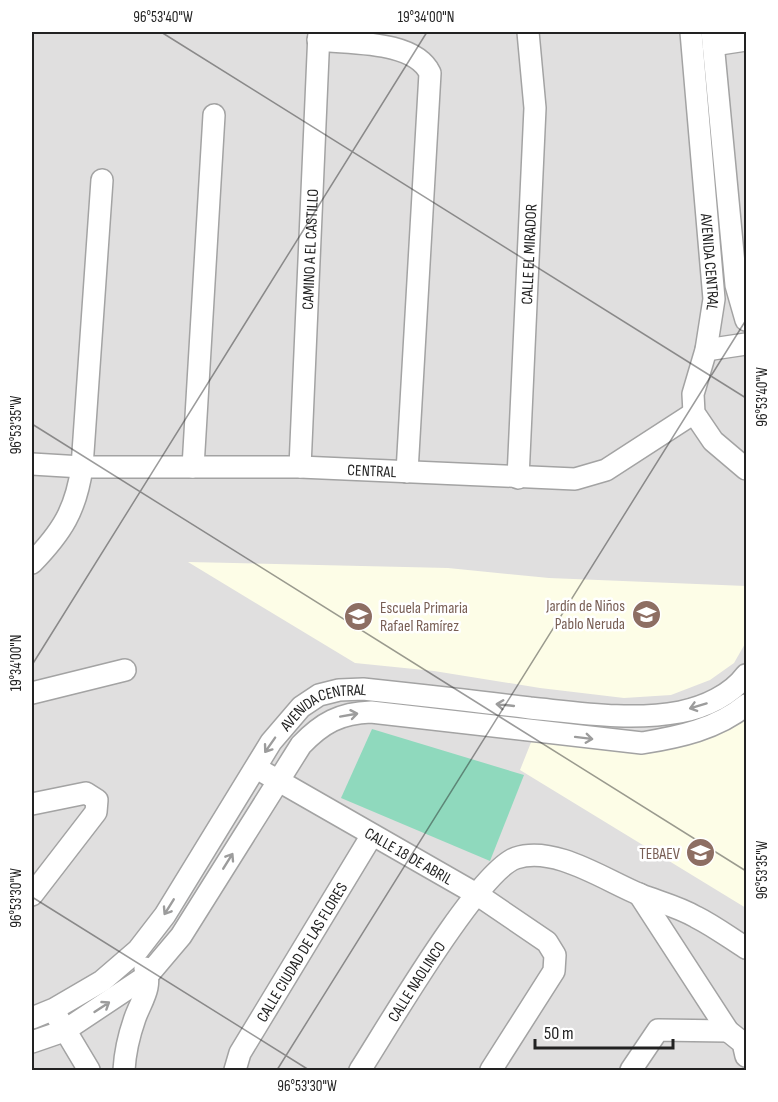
<svg xmlns="http://www.w3.org/2000/svg" width="778" height="1102" font-family="'Sofia Sans Condensed',sans-serif">
  <style>
    .residential { fill: #e0dfdf }
    .education { fill: #fdfde7 }
    .pitch { fill: #8fd9bd }
    .lines { fill: none; stroke-linecap: round; stroke-linejoin: round }
    .minor-casing { stroke: #a3a3a3; stroke-width: 24 }
    .minor { stroke: #fff; stroke-width: 21 }
    .oneway { stroke: #9c9c9c }
    .ticks { fill: none; stroke: #222; stroke-width: 1.5; stroke-opacity: 0.45 }
    .labels { text-anchor: middle; stroke-width: 5; stroke-linejoin: round; paint-order: stroke }
    .street-label { font-size: 16px; fill: #222; stroke: #fff }
    .education-label { font-size: 16px; fill: #785e54; stroke: #fff; text-anchor: end }
    .neatline { fill: none; stroke: #222; stroke-width: 2 }
    .ticks-label { font-size: 15px; text-anchor: middle; fill: #222 }
  </style>
  <rect width="100%" height="100%" fill="#f1efea"/>
  <path class="residential" d="M32 32H746V1070H32Z"/>
  <path class="education" d="M188 562 448 568 549 578 746 586V642L734 663 710 680 671 695 624 698 540 688 434 671 355 663Z
    M746 715V908L520 770 532 740 629 751Z"/>
  <path class="pitch" d="M372 729 524 775 490 861 341 798Z"/>
  <g class="lines">
    <defs>
      <g id="minor">
        <path id="s1" d="M691 32 714 299 706 350 693 394 694 413 713 441 746 469"/>
        <path d="M712 32 736 285 746 320"/>
        <path d="M318 40C351 44 414 40 430 73L407 472"/>
        <path d="M713 45 746 40"/>
        <path d="M706 350 746 344"/>
        <path id="s2" d="M32 464 82 467H300L575 479 606 470 694 413"/>
        <path d="M193 467 214 115"/>
        <path id="s3" d="M300 467 319 32"/>
        <path id="s4" d="M518 478 535 108 528 32"/>
        <path d="M32 563C62 532 76 510 82 467L102 180"/>
        <path d="M32 693 125 670"/>
        <path id="s5" d="M265 773 478 895 547 942 555 955 554 971 491 1070"/>
        <path d="M32 804 86 793 97 800 96 812 32 895"/>
        <path d="M639 894 728 1031 743 1043 746 1056"/>
        <path id="s6" d="M32 1018 54 1009 102 981 138 950 165 915 271 742 301 707 319 695 339 690 363 689C419 695 475 701 530 708 580 713 631 721 680 712 705 707 731 695 746 675"/>
        <path d="M58 1018 89 1070"/>
        <path d="M32 1042 64 1031 148 975 181 936 301 745C322 723 340 713 371 712L642 743C679 737 717 729 746 705"/>
        <path d="M124 1070C125 1052 129 1035 135 1018 141 1001 153 987 145 968"/>
        <path id="s7" d="M235 1070 240 1053 372 835"/>
        <path id="s8" d="M360 1070C386 1030 478 871 516 858 555 845 606 881 641 895 659 902 679 907 696 917 714 926 730 938 746 948"/>
        <path d="M631 1070 658 1030 728 1031"/>
      </g>
    </defs>
    <use href="#minor" class="minor-casing"/>
    <use href="#minor" class="minor"/>
  </g>
  <defs><path id="oneway-shaft" d="M-6 0H5M1.5-3L5.5 0L1.5 3" fill="none" stroke-width="1.6" stroke-linecap="round" stroke-linejoin="round" transform="scale(1.5)"/></defs>
  <g class="oneway">
    <use href="#oneway-shaft" transform="translate(505 705) rotate(-174)"/>
    <use href="#oneway-shaft" transform="translate(698 706) rotate(163)"/>
    <use href="#oneway-shaft" transform="translate(349 715) rotate(-10)"/>
    <use href="#oneway-shaft" transform="translate(584 738) rotate(7)"/>
    <use href="#oneway-shaft" transform="translate(270 745) rotate(125)"/>
    <use href="#oneway-shaft" transform="translate(228 861) rotate(-58)"/>
    <use href="#oneway-shaft" transform="translate(169 907) rotate(122)"/>
    <use href="#oneway-shaft" transform="translate(102 1007) rotate(-33)"/>
  </g>
  <path class="ticks" d="M161 32 746 398M32 424 746 871M32 665 427 32M32 897 309 1070M277 1070 746 320"/>
  <defs>
    <symbol id="school-disc" viewBox="-11 -11 22 22"><circle r="9.5" fill="#8d6e63" stroke="#fff"/><path d="M0-5L7-2L0 1L-7-2ZM-4 1L0 2.5L4 1V4Q0 6-4 4Z" fill="#fff"/></symbol>
  </defs>
  <g fill-rule="evenodd">
    <use href="#school-disc" x="630" y="598" width="33" height="33"/>
    <use href="#school-disc" x="342" y="600" width="33" height="33"/>
    <use href="#school-disc" x="684" y="836" width="33" height="33"/>
  </g>
  <g class="labels">
    <g class="street-label">
      <text dy="6" stroke="none"><textPath href="#s3" startOffset="218">CAMINO A EL CASTILLO</textPath></text>
      <text dy="6" stroke="none"><textPath href="#s4" startOffset="224">CALLE EL MIRADOR</textPath></text>
      <text dy="6" stroke="none"><textPath href="#s1" startOffset="231">AVENIDA CENTRAL</textPath></text>
      <text dy="6" stroke="none"><textPath href="#s2" startOffset="340">CENTRAL</textPath></text>
      <text dy="6" stroke="none"><textPath href="#s6" startOffset="441">AVENIDA CENTRAL</textPath></text>
      <text dy="6" stroke="none"><textPath href="#s5" startOffset="166">CALLE 18 DE ABRIL</textPath></text>
      <text dy="6" stroke="none"><textPath href="#s7" startOffset="136">CALLE CIUDAD DE LAS FLORES</textPath></text>
      <text dy="6" stroke="none"><textPath href="#s8" startOffset="105">CALLE NAOLINCO</textPath></text>
    </g>
    <g class="education-label">
      <text x="625" y="611">Jardín de Niños<tspan x="625" dy="18">Pablo Neruda</tspan></text>
      <text x="380" y="613" text-anchor="start">Escuela Primaria<tspan x="380" dy="18">Rafael Ramírez</tspan></text>
      <text x="680" y="859">TEBAEV</text>
    </g>
  </g>
  <rect width="778" height="1102" fill="none" stroke="#ffffff" stroke-width="66"/>
  <path d="M535 1039v9h138v-9" fill="none" stroke="#222222" stroke-width="3"/>
  <text x="544" y="1039" font-size="18" fill="#222222" stroke="#ffffff" stroke-width="4.5" paint-order="stroke">50 m</text>
  <rect x="33" y="33" width="712" height="1036" class="neatline"/>
  <g class="ticks-label">
    <text x="163" y="22">96°53'40"W</text>
    <text x="426" y="22">19°34'00"N</text>
    <text transform="translate(762 397) rotate(-90)" y="5">96°53'40"W</text>
    <text transform="translate(16 425) rotate(-90)" y="5">96°53'35"W</text>
    <text transform="translate(16 663) rotate(-90)" y="5">19°34'00"N</text>
    <text transform="translate(762 870) rotate(-90)" y="5">96°53'35"W</text>
    <text transform="translate(16 898) rotate(-90)" y="5">96°53'30"W</text>
    <text x="307" y="1091">96°53'30"W</text>
  </g>
</svg>
